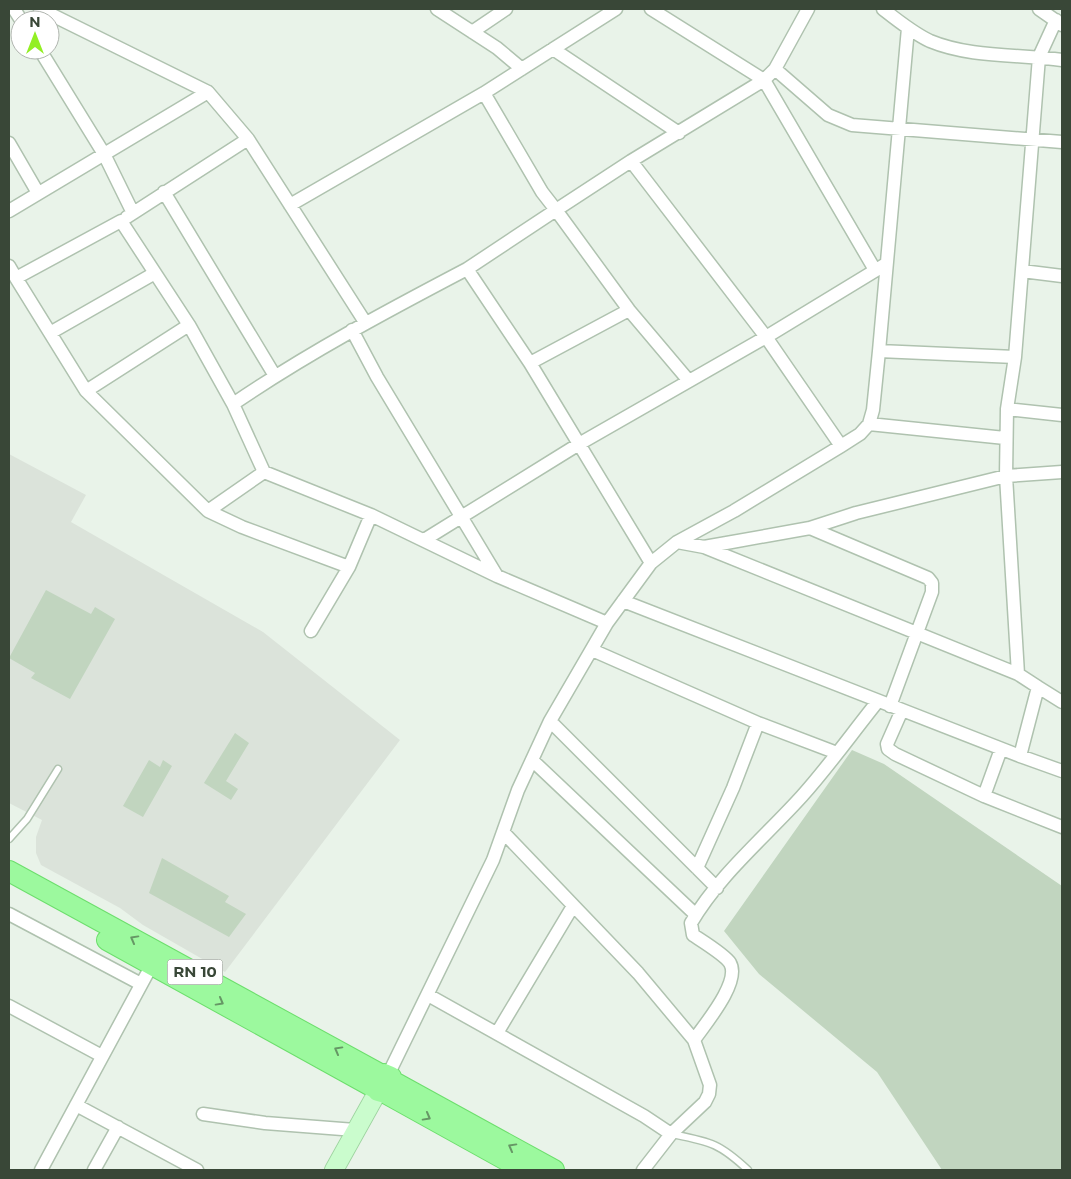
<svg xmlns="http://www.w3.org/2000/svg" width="1071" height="1179" font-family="Montserrat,sans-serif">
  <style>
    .industrial { fill: #dbe3da }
    .building { fill: #c1d5bf }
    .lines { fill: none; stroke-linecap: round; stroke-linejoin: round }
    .lane-casing { stroke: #afc2af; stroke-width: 9 }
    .street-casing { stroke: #afc2af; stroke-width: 15 }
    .secondary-casing { stroke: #9dd49f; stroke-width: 20 }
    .primary-casing { stroke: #6cde6c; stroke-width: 22 }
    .lane { stroke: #fff; stroke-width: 6 }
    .street { stroke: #fff; stroke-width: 12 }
    .secondary { stroke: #cafccd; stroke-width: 18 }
    .primary { stroke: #9cf99e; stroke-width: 20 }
    .oneway { stroke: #669765 }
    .labels { text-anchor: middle; stroke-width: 4; stroke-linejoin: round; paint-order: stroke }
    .shield { fill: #fff; stroke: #747e73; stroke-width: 1 }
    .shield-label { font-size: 15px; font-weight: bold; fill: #394737 }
  </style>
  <rect width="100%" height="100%" fill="#e9f3e9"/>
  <path class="industrial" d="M9 454 86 495 71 522 263 632 400 740 225 972 143 925 120 908 41 865 36 853V837L42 820 9 803Z"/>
  <path class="building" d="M46 590 91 614 95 607 115 619 70 699 31 678 35 673 9 658Z
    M235 733 249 743 226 781 238 789 231 800 204 783Z
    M852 750 884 764 1062 886V1170H942L877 1072 759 974 724 931Z
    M149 760 160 767 163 760 172 766 143 817 123 806Z
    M162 858 229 896 225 902 246 914 229 937 149 893Z"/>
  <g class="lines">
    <defs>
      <path id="lane" d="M9 839 27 819 58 769
        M672 1134C711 1142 719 1143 748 1170"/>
      <path id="street" d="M14 9 21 20
        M40 9 208 92
        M437 9 497 48 522 69
        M651 9 764 80 875 270
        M883 9C897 20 913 33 930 41 971 58 1019 54 1062 60
        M1039 9 1062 25
        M472 32 506 9
        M553 49 679 133
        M40 50 104 154 133 213
        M775 69 828 115 852 125 1062 142
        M484 93 616 9
        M9 143 38 193
        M631 161 764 80 775 69 808 9
        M164 192 275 376
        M290 205 484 93 542 192 556 210 631 161 766 337 841 446
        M9 211 208 92 248 139 365 322
        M127 217 248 139
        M9 266 16 278 121 221 189 325 233 404 264 472
        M467 269 556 210 629 310 689 381
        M1022 271 1062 276
        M16 278 86 391 189 325
        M352 330 377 377 497 576 607 623
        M50 333 155 273
        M879 351 1015 357
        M530 363 629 310
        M86 391 208 511 264 472 371 515 497 576
        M233 404C308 353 387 311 467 269L530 363 651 563
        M1007 409 1015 357 1039 57 1056 20
        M869 424 1005 438
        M208 511 242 527 349 567
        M810 528 928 578 932 583V592L890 706
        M424 540 579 444 766 337 886 264
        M677 542 704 547 1018 674
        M704 547 810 528 856 513 1006 476 1062 472
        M623 601 1020 756 1038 687 1018 674 1006 476 1007 409 1062 415
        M311 631 349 567 371 515
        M592 650 758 723 837 753
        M1038 687 1062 702
        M902 710 887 744 888 749 895 754 984 796 1062 827
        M550 721 717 888
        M1020 756 1062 771
        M532 760 696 915
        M984 796 1001 749
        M503 832 638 973 694 1040 710 1085 709 1094 705 1102 671 1134
        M697 868 733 788 758 723
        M9 914 141 984
        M428 995 644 1116 671 1134 643 1170
        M9 1006 102 1056
        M497 1033 573 906
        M694 1040C705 1024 741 982 730 963 725 955 702 941 693 935L691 923C719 875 765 837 802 796 829 766 853 732 878 701
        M388 1075 493 860 518 790 550 721 607 623 651 563 677 542 734 511 841 446 860 434 869 424 873 410 879 351 908 28
        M76 1105 197 1170
        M203 1114 265 1123 355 1130
        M41 1170 155 959
        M94 1170 118 1127"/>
      <path id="secondary" d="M334 1170 378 1091"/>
      <path id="primary" d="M9 871 380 1074
        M107 940 375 1088
        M392 1081 554 1170
        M385 1093 393 1085 391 1077 384 1074 377 1076 374 1081 378 1091 385 1093 524 1170"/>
    </defs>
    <use href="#lane" class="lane-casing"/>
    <use href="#street" class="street-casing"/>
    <use href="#secondary" class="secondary-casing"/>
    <use href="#primary" class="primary-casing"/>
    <use href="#lane" class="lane"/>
    <use href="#street" class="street"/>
    <use href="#secondary" class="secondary"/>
    <use href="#primary" class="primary"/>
  </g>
  <defs><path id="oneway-chevron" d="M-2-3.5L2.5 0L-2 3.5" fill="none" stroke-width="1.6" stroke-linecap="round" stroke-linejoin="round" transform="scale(1.25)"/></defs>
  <g class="oneway">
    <use href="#oneway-chevron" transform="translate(134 939) rotate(-151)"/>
    <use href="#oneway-chevron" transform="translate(220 1002) rotate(29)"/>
    <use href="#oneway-chevron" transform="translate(338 1050) rotate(-151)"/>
    <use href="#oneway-chevron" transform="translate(427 1117) rotate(29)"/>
    <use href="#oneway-chevron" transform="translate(512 1147) rotate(-151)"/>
  </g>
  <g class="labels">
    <rect class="shield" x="167.5" y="959.5" width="55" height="25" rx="4"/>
    <g class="shield-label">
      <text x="195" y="977">RN 10</text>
    </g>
  </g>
  <rect width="1071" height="1179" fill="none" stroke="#394737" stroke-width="20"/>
  <g transform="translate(35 35)"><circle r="24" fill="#ffffff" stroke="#b0b5af"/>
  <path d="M0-4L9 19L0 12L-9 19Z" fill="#93ef24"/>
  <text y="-8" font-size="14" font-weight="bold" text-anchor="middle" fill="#394737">N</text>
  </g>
</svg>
